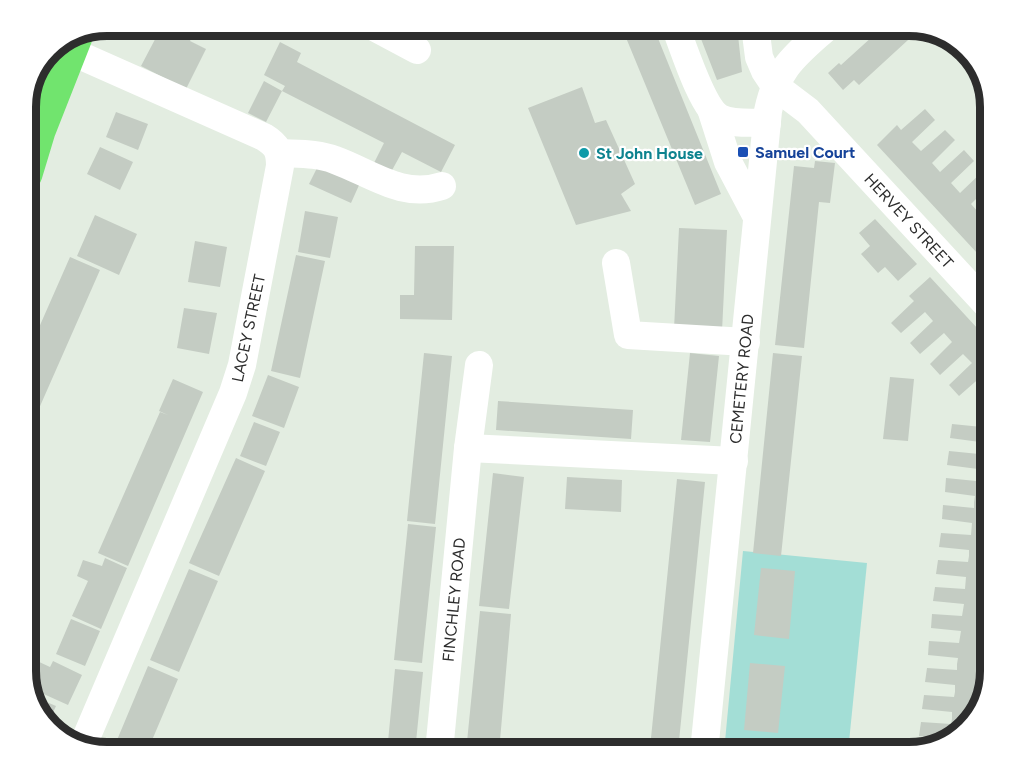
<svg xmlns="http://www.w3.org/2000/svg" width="1016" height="778" font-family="Figtree,sans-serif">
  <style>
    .green { fill: #a3ded6 }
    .building { fill: #c4ccc3 }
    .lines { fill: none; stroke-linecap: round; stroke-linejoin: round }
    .minor { stroke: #fff; stroke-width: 28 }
    .major { stroke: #71e46e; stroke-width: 33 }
    .transit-dot { fill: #1a4fb4; stroke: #fff; stroke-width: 2 }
    .culture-dot { fill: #0f9aa8; stroke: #fff; stroke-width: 2 }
    .labels { text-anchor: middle; stroke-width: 4.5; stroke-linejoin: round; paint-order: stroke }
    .transit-label { font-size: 16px; font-weight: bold; fill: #164399; stroke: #fff; text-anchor: start }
    .culture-label { font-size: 16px; font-weight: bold; fill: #0d838f; stroke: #fff; text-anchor: start }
    .street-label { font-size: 16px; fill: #2d2d2d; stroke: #fff }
    .rim { fill: none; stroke: #2d2d2d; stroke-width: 8 }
  </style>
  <rect width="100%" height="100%" fill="#e3ede1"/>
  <path class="green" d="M743 551 867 563 848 752H724Z"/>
  <path class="building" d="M162 26H198L190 41 206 49 186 89 141 66Z
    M238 26H272L265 39Z
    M628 26H653L721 194 695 205 622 28Z
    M696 26H737L742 72 717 80Z
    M769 26H782L783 32 775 40H771Z
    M884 26H910L920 29 859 85 854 80 843 90 828 73 839 63 841 65Z
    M280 42 301 53 297 62 455 145 441 172 402 152 390 174 373 165 384 143 282 91 266 122 248 113 264 81 282 91 285 86 264 75Z
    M582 87 595 123 606 120 635 184 621 194 631 211 576 225 528 108Z
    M925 109 935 120 912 142 921 151 945 130 955 140 932 163 940 172 964 150 974 161 951 183 960 193 983 171 990 179V185L971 204 979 213 990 203V267L877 145 897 125 901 130Z
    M116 112 148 124 138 150 106 137Z
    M100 147 133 162 120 190 87 174Z
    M815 161 835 163 830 203 819 202 804 348 775 345 794 166 814 168Z
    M319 164 360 183 351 203 309 184Z
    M305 211 338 217 330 258 298 252Z
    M95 215 137 234 119 275 77 256Z
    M875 219 917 264 898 281 885 267 878 273 861 254 870 246 859 233Z
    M679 228 727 230 722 331 674 329Z
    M195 241 227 247 220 287 188 282Z
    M415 246H454L452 320 400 319V295H414Z
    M296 255 325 261 300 378 271 371Z
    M70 257 100 270 26 438V357Z
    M930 277 990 342V410H989L987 379 983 375 959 396 949 385 972 363 963 354 940 375 930 364 952 342 944 333 920 354 910 343 933 321 925 312 901 333 891 323 914 301 909 296Z
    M184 308 217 313 209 354 177 348Z
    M424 353 452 356 435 524 407 521Z
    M690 353 719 356 710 442 681 440Z
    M773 353 802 356 781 556 753 553Z
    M268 375 299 387 284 428 252 416Z
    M890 377 914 379 908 441 883 439Z
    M173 379 203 392 128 566 98 553 160 412 168 415 159 411Z
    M498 401 633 410 631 439 496 430Z
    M983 421 990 422V605L981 700 974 721 951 740 919 736 921 722 951 724 952 719V712L922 709 924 695 954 697 955 692V685L925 682 927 668 957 670V664L958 658 928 655 929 641 959 643 961 631 931 628 932 614 962 616 964 604 933 601 935 587 965 589 966 577 936 574 938 560 968 562 969 556V550L939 547 941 533 971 535 972 523 942 519 943 505 974 508V502L975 496 945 492 946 478 976 481 978 469 947 465 949 451 979 454 980 448V442L950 438 952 424 982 427Z
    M254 422 280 432 266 466 240 456Z
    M236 458 265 471 219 576 189 563Z
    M493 473 524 477 509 609 479 606Z
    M567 477 622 480 621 512 565 509Z
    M677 479 705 482 678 751 650 748Z
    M408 524 436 527 422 663 394 660Z
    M105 558 127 568 101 629 72 616 88 581 77 576 83 560 102 566Z
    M761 568 795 571 789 639 754 635Z
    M189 569 218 581 179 672 150 660Z
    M480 611 511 614 499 752H466Z
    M71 619 100 631 85 666 56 654Z
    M35 660 50 667 53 661 82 675 68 705 37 691 40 685 27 680Z
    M750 663 785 666 778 733 744 730Z
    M148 666 178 679 147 752H112Z
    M395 669 423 672 415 752H387Z
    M37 698 56 706 49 721 41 705Z"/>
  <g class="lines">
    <g class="minor">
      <path d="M372 26 417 50"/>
      <path d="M675 26C683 46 702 108 720 118 734 125 752 122 767 123"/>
      <path id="s1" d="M755 26 759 57 765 71 775 86 808 111 990 308"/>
      <path d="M70 51 264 137C277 145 280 151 280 166L242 365 233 393 83 745"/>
      <path d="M712 112 728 162 757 217"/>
      <path d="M280 153C298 154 318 153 335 160 371 173 402 199 442 186"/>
      <path d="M616 263 628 335 746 342"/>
      <path d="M468 448 734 461"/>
      <path id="s2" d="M439 752 468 448 479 365"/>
      <path id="s3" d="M704 752 768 111C777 67 797 54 828 26"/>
    </g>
    <path class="major" d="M26 174 39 131 76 37"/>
  </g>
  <rect class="transit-dot" x="737" y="146" width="12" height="12" rx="3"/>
  <circle class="culture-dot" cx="584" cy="153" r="6"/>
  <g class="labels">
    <g class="transit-label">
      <text x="755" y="158">Samuel Court</text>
    </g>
    <g class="culture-label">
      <text x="596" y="159">St John House</text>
    </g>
    <g class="street-label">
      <text dy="6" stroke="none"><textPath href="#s1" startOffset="255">HERVEY STREET</textPath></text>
      <text transform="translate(248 328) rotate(-78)" y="6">LACEY STREET</text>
      <text dy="6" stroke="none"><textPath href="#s3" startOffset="375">CEMETERY ROAD</textPath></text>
      <text dy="6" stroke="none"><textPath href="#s2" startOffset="153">FINCHLEY ROAD</textPath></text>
    </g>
  </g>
  <path d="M0 0H1016V778H0ZM107 36H909A71 71 0 0 1 980 107V671A71 71 0 0 1 909 742H107A71 71 0 0 1 36 671V107A71 71 0 0 1 107 36Z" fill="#fff" fill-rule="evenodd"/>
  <path class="rim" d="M107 36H909A71 71 0 0 1 980 107V671A71 71 0 0 1 909 742H107A71 71 0 0 1 36 671V107A71 71 0 0 1 107 36Z"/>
</svg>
